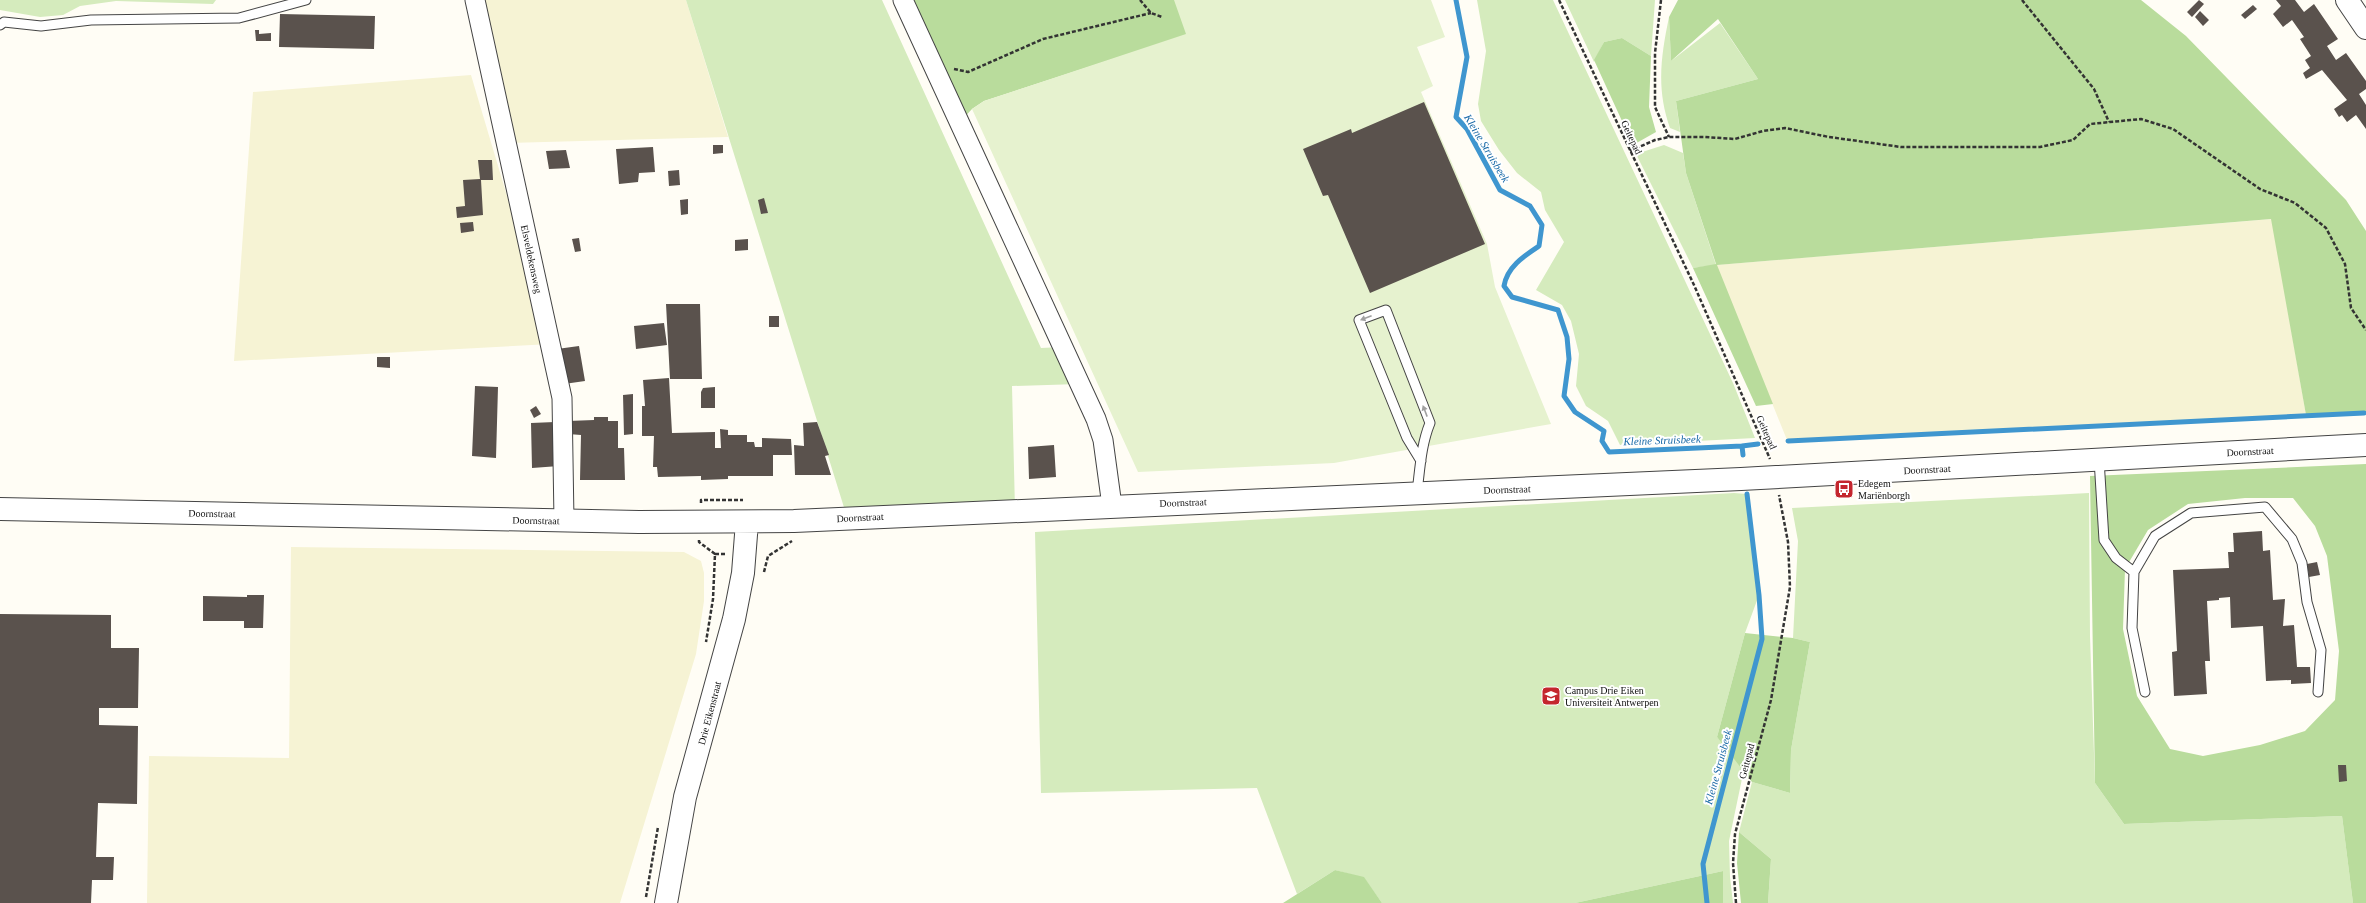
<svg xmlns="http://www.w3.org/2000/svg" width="2366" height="903" font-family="'Times New Roman',serif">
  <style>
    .farmland { fill: #f6f3d4 }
    .green { fill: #d5ebbd }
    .forest { fill: #b9dc9c; fill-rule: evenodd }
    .pitch { fill: #e6f2cf }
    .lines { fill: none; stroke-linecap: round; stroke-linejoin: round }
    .stream { stroke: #3f96cf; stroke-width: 5 }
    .building { fill: #5a524d }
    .service-casing { stroke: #444; stroke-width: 11 }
    .minor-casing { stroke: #444; stroke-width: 21 }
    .tertiary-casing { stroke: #444; stroke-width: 24 }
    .path { stroke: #333; stroke-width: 2.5; stroke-dasharray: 4 2; stroke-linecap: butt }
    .service { stroke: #fff; stroke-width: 9 }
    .minor { stroke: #fff; stroke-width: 19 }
    .tertiary { stroke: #fff; stroke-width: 22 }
    .oneway { fill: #a0a0a0 }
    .labels { text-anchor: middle; stroke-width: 4; stroke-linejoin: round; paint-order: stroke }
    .street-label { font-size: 10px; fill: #111; stroke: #fff }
    .poi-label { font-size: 10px; fill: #111; stroke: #fff; text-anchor: start }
    .water-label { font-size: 11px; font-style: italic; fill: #1768a6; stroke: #fff }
  </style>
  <rect width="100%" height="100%" fill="#fffdf5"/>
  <path class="farmland" d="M475 0H686L728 137 506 143Z
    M471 75 551 344 234 361 253 92Z
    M2272 219 2306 415 1787 440 1716 265Z
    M291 547 684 552 701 561 704 573V601L696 654 620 903H147L149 756 289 758Z"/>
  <path class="green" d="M0 0H216L213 4 116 1 80 6 63 15 40 17 0 10Z
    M686 0H882L1041 348 1062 347 1079 384 1012 386 1015 510 847 517Z
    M1477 0H1553L1733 383 1755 438 1620 445 1608 421 1586 406 1576 386 1579 354 1571 321 1562 305 1536 290 1564 242 1545 210 1541 192 1517 173 1499 150 1481 121 1478 104 1486 51Z
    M1565 0H1655L1651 56 1622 38 1604 42 1594 62Z
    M1669 17 1671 61 1720 23 1758 79 1676 101 1680 132 1670 128C1656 89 1661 56 1669 17Z
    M1664 145 1683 153 1686 173 1716 265 1693 268 1636 154Z
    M1734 493 1747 494 1759 595 1745 633 1717 737 1744 769 1729 841 1730 877 1733 903H1723V871L1575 903H1382L1364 878 1335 870 1297 894 1257 788 1041 793 1035 532Z
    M2089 493 2090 636 2095 783 2124 824 2342 816 2353 903H1768L1771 859 1739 832 1752 782 1790 793 1791 750 1810 642 1793 638 1798 541 1792 508Z"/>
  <path class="forest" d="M903 0H1294L984 101 972 109 959 123Z
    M1678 0H2141L2186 36 2346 200 2366 231V412L2306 415 2271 219 1717 265 1773 404 1756 406 1693 268 1716 264 1686 173 1676 101 1758 79 1718 19 1671 61 1669 17Z
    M1622 38 1651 56 1649 107 1656 132 1633 145 1594 60 1604 42Z
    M2366 464V903H2353L2342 816 2124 824 2095 783 2090 476ZM2245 498H2293L2315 526 2327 556 2339 651 2335 700 2305 731 2260 745 2203 756 2170 749 2137 696 2123 629 2125 569 2148 530 2188 504Z
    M1745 633 1793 638 1810 642 1791 750 1790 793 1752 782 1717 737Z
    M1739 832 1771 859 1768 903H1741L1737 863Z
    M1335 870 1364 877 1382 903H1283Z
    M1723 871V903H1575Z"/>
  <path class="pitch" d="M1174 0H1431L1445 37 1417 47 1433 86 1421 92 1487 244 1495 287 1551 424 1334 463 1138 472 972 109 984 101 1186 34Z"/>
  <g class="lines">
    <path class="stream" d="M1456 0 1467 57 1456 117 1467 129 1500 190 1530 206 1542 225 1539 246C1524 256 1507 267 1504 286L1512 297 1558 310 1567 337 1569 359 1564 396 1575 412 1604 431 1602 441 1609 452 1742 446 1743 455
      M1788 441 2364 413
      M1742 446 1758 444
      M1707 903 1703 864 1762 639 1759 595 1747 494"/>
  </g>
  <path class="building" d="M2199 0 2204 4 2192 17 2187 12Z
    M2276 0H2295L2304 12 2314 4 2338 39 2327 46 2336 60 2346 53 2366 81V89L2359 94 2366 105V129L2356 115 2347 122 2342 115 2339 117 2334 109 2347 100 2322 70 2306 79 2303 73 2310 68 2305 60 2311 56 2300 39 2304 37 2292 20 2283 27 2273 14 2281 6Z
    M2253 5 2257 9 2245 19 2241 15Z
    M2200 11 2209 20 2203 26 2195 17Z
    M280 14 375 16 374 49 279 47Z
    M255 30H259V34L271 33V41H256Z
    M1424 102 1485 244 1370 293 1328 195 1323 196 1303 149 1351 129 1352 133Z
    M713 145H723V153L713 154Z
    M653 147 655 172 639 173 638 182 619 184 616 149Z
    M566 150 570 168 549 169 546 151Z
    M478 160H492L493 180H481L483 215 457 218 456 207 465 206 463 180 480 179Z
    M679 170 680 185 669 186 668 171Z
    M764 198 768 213 761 214 758 200Z
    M688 199V214L681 215 680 200Z
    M473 222 474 231 461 233 460 223Z
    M579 238 581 251 575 252 572 239Z
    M748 239V250L735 251V240Z
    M666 304H700L702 379H670Z
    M769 316H779V327H769Z
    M664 323 667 345 636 349 634 326Z
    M579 346 585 381 564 384 557 349Z
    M377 357H390V368L377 367Z
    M669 378 672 433 715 432V448H721L720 429 728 430V435H747V442H754L755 447H762V438L791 439 792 455H773V476H728V479L701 480V476L658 477 657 467H653L654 436H642V406H645L643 380Z
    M475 386 498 387 496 458 472 456Z
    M715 387V408H701V392L703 388Z
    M633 394V434L624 435 623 395Z
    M536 406 541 414 534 418 530 410Z
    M594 417H608V421H618V448H624L625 480H580L581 435 568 434V421L594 420Z
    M555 422 559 466 532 468 531 423Z
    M817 422 829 455 825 456 831 475H795L794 445 804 446 803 423Z
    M1054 445 1056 477 1029 479 1028 447Z
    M2262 531 2263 551 2270 550 2273 600 2285 599 2283 626 2294 625 2297 667H2310L2311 683 2291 684V680L2266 681 2263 626 2231 628 2230 597 2219 598V600L2207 601 2210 661H2205L2207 694 2174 696 2172 652 2177 651 2173 570 2229 568 2228 552H2234L2233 533Z
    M2317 562 2320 575 2309 577 2307 564Z
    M247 595H264L263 628H244V621H203V596L247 597Z
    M0 614 111 615V648H139L138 708H99V725L138 726 137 804 98 803 96 857H114L113 880H92L91 903H0Z
    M2338 765H2346L2347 781 2339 782Z"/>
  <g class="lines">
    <defs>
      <path id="service" d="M0 25 4 22 41 26 91 20 239 18 306 0
        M2099 459 2104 540 2116 558 2134 572
        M1417 492C1420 469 1421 445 1430 423L1386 310 1359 320 1407 438 1421 461
        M2145 692 2132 628 2134 572 2155 536 2191 513 2265 507 2292 539 2302 563 2307 602 2321 650 2318 692"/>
      <path id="minor" d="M475 0 562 398 564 520
        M903 0 1096 419 1103 440 1112 506"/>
      <path id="tertiary" d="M2347 0 2366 28
        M0 509 639 522 794 521 1741 479 2366 445
        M666 903 685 797 734 619 743 573 747 522"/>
    </defs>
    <use href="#service" class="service-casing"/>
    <use href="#minor" class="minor-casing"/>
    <use href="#tertiary" class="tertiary-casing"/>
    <path class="path" d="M1140 0 1151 13 1162 17
      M1559 0 1694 285 1770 459
      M1661 0 1655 53V107L1669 137
      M2022 0 2094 89 2109 122
      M954 69 968 72 1043 39 1151 13
      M1630 151 1655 140 1669 137H1705L1735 139 1763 131 1785 128 1829 137 1901 147H2040L2073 140 2090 124 2141 119 2173 129 2260 189 2295 203 2326 228 2345 264 2351 308 2366 330
      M701 503V500H743
      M699 540V542L715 554 713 599 706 642
      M715 554H727
      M764 572 768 556 792 541
      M646 897 658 827
      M1736 903 1733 863 1735 834 1771 700 1790 587 1788 542 1779 495"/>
    <use href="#service" class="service"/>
    <use href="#minor" class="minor"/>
    <use href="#tertiary" class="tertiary"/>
  </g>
  <defs><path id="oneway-solid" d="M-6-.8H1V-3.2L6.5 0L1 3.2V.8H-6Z"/></defs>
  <g class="oneway">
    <use href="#oneway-solid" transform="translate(1366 318) rotate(159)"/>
    <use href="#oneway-solid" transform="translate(1425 411) rotate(-111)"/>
  </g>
  <defs>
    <symbol id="bus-square" viewBox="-11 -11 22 22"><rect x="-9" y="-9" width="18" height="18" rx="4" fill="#c4262e" stroke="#fff"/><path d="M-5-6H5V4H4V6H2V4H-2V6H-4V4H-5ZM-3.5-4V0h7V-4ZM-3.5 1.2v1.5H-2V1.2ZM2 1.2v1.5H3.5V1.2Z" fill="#fff"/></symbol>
    <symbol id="university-square" viewBox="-11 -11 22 22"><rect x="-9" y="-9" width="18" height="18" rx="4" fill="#c4262e" stroke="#fff"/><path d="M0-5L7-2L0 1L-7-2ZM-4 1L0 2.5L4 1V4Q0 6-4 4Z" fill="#fff"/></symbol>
  </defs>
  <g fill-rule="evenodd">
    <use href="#bus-square" x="1833" y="478" width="22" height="22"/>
    <use href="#university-square" x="1540" y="685" width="22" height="22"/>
  </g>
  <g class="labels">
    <g class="street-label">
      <text transform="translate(1632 137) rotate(65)" y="4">Geitepad</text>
      <text transform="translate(532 259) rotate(78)" y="4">Elsveldekensweg</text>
      <text transform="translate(1767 432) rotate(66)" y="4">Geitepad</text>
      <text transform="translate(2250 451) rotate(-3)" y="4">Doornstraat</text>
      <text transform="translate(1927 469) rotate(-3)" y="4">Doornstraat</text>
      <text transform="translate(1507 489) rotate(-2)" y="4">Doornstraat</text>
      <text transform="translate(1183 502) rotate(-2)" y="4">Doornstraat</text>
      <text transform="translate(212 513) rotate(1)" y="4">Doornstraat</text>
      <text transform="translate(860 517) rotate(-3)" y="4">Doornstraat</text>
      <text transform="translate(536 520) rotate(1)" y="4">Doornstraat</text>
      <text transform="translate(709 713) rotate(-75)" y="4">Drie Eikenstraat</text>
      <text transform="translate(1746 761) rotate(-75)" y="4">Geitepad</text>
    </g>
    <g class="poi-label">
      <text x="1858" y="487">Edegem<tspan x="1858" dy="12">Mariënborgh</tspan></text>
      <text x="1565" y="694">Campus Drie Eiken<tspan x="1565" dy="12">Universiteit Antwerpen</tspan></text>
    </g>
    <g class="water-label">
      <text transform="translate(1487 148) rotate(59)" y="4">Kleine Struisbeek</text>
      <text transform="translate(1662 440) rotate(-2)" y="4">Kleine Struisbeek</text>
      <text transform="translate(1718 767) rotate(-75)" y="4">Kleine Struisbeek</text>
    </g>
  </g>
</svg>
